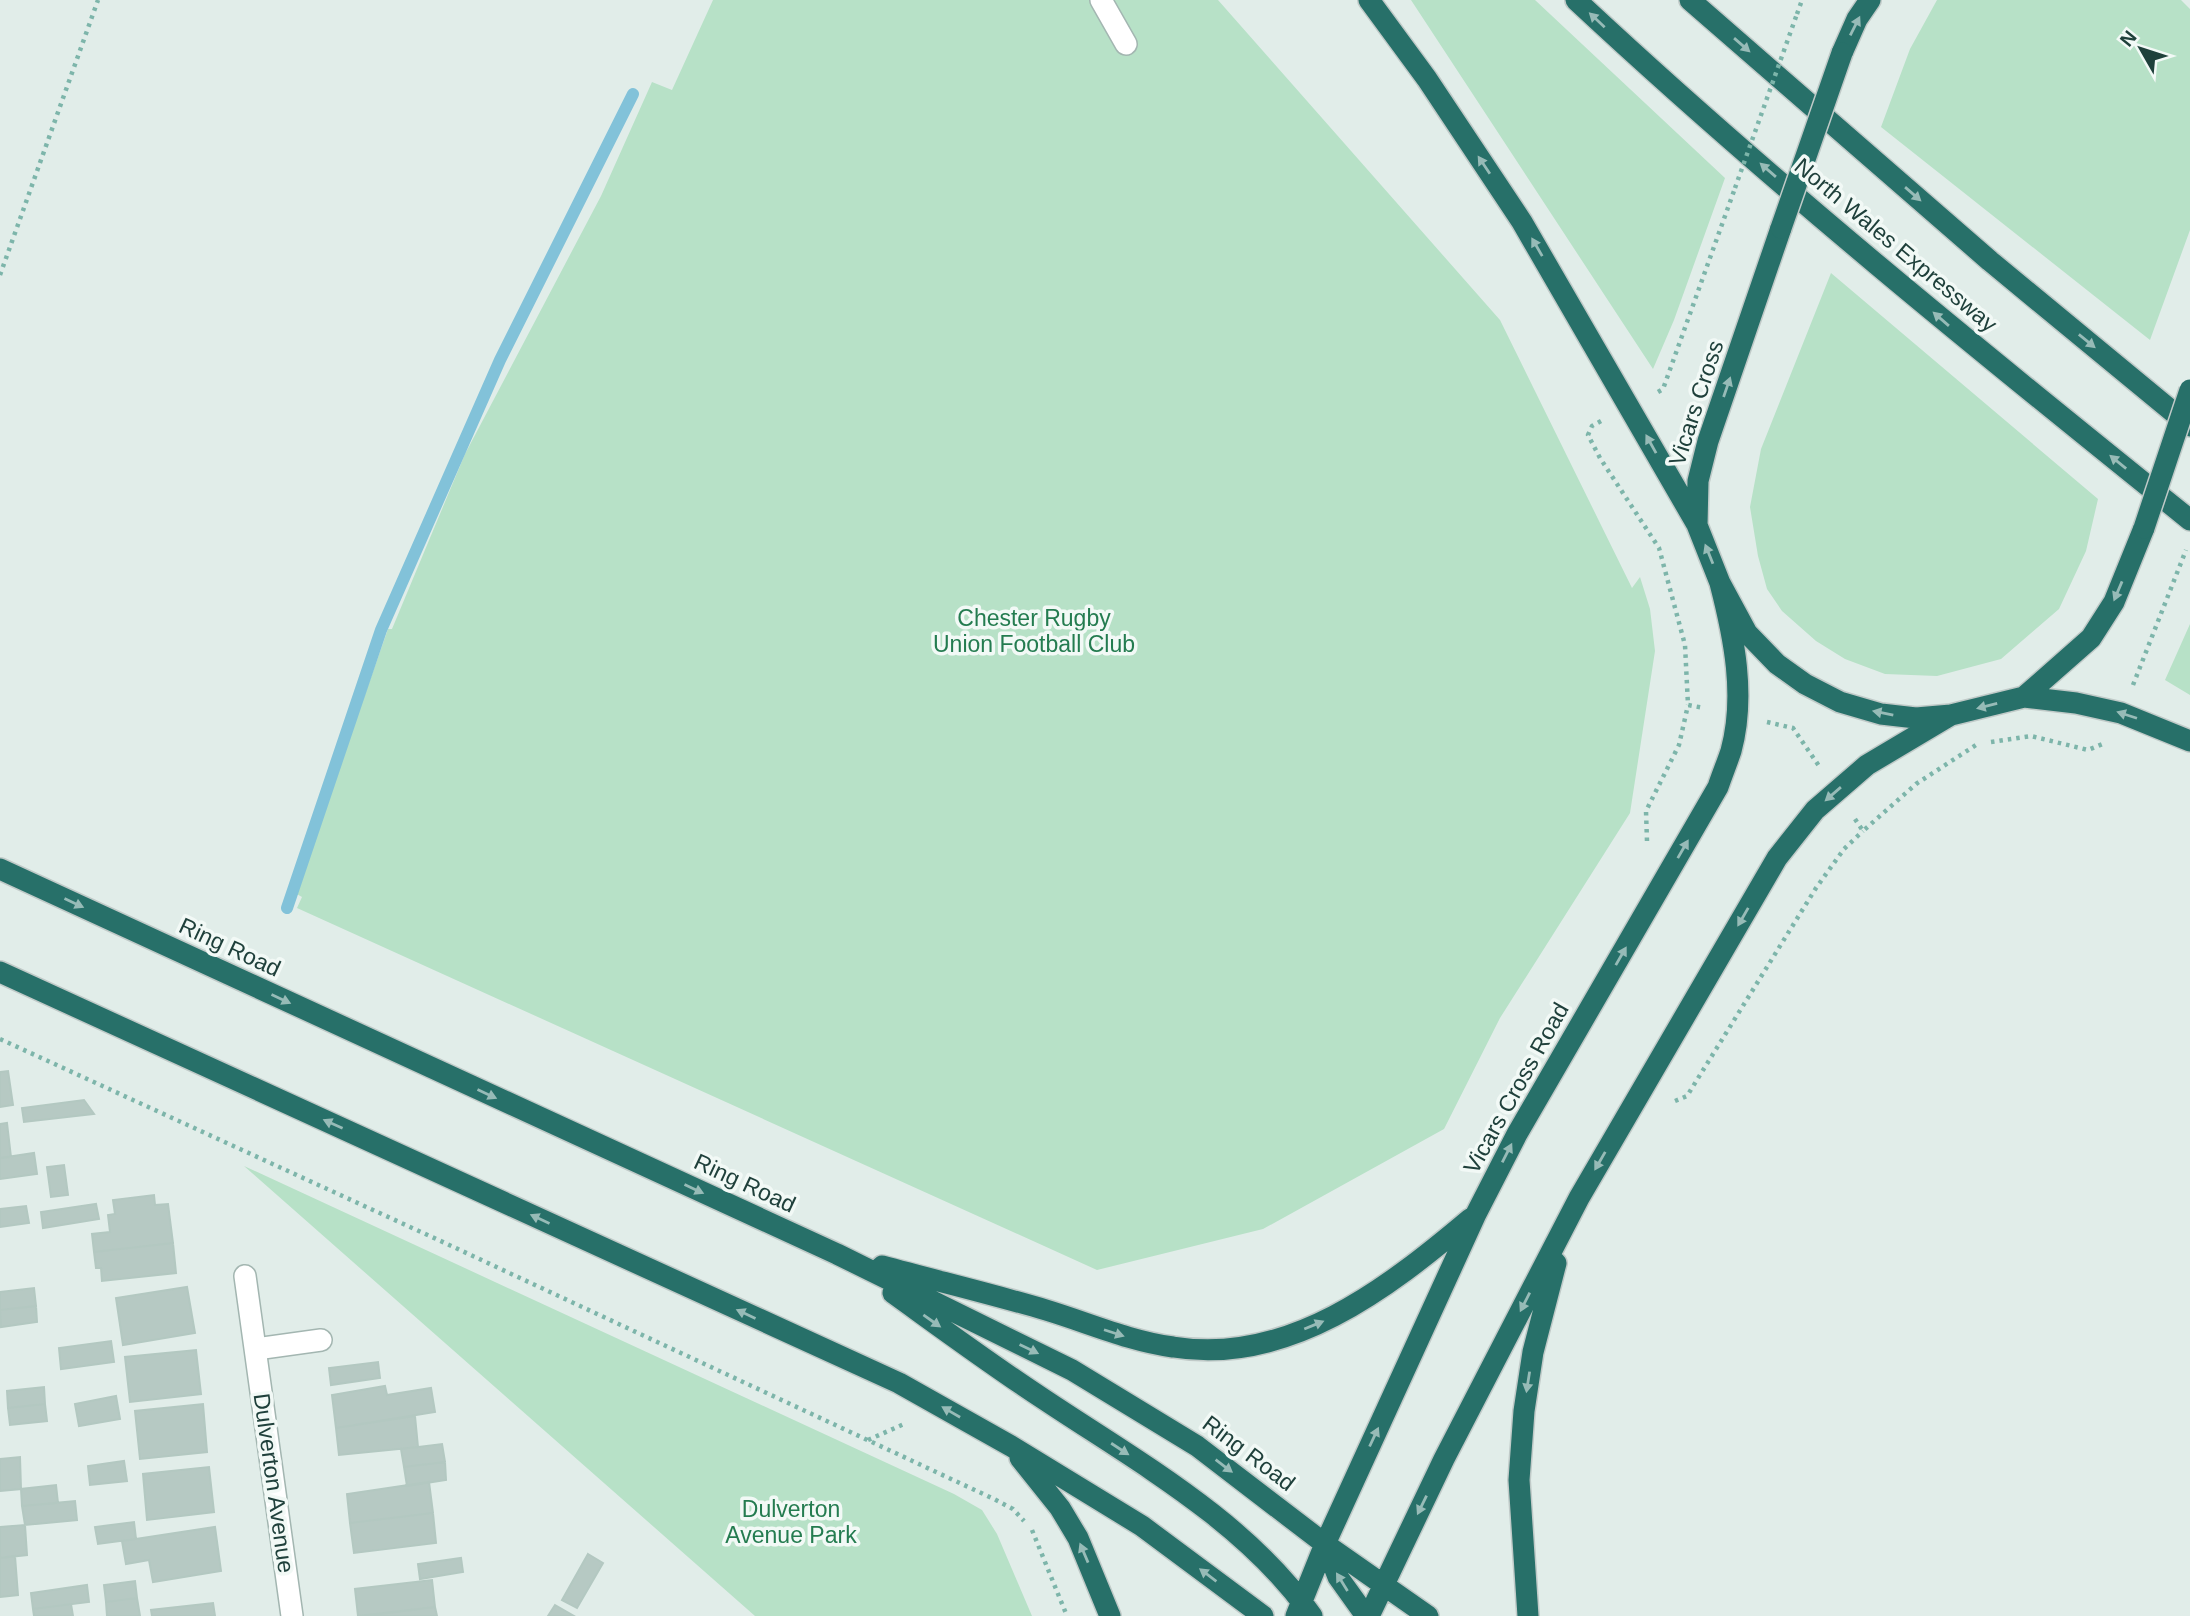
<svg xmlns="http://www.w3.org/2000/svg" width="2190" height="1616" font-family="Helvetica,sans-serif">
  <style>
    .green { fill: #b7e1c7 }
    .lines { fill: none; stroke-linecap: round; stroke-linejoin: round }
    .stream { stroke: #82c2d9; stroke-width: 12 }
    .building { fill: #b6c9c3; stroke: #b3c8c1; stroke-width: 2 }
    .minor-casing { stroke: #a3b6b1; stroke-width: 24 }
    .highway-casing { stroke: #c0cac8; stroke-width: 24 }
    .path { stroke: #7db5aa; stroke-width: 4.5; stroke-dasharray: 3.5 5; stroke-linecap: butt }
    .minor { stroke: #fff; stroke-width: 21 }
    .highway { stroke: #277069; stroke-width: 21 }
    .highway-bridge-casing { stroke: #c0cac8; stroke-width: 24; stroke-linecap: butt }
    .path-bridge { stroke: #7db5aa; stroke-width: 4.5; stroke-dasharray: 3.5 5; stroke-linecap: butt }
    .highway-bridge { stroke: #277069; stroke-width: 21 }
    .oneway { fill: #97bbb7 }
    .labels { text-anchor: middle; stroke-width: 7; stroke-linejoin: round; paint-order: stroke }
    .street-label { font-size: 23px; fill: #1f403b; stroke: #f2f9f6 }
    .park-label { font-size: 23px; fill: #247c50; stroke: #f2f9f6 }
  </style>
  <rect width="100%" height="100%" fill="#e1ede9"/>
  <path class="green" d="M713 0H1218L1500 320 1632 588 1640 577 1650 609 1655 651 1630 813 1500 1018 1444 1129 1263 1229 1097 1270 297 908 302 897 295 893 388 629H392L465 454 601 196 652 82 672 90Z
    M1411 0H1535L1725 178 1674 320 1653 369Z
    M1937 0H2181L2190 9V230L2150 340 1881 127 1910 49Z
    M1831 273 2098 499 2086 551 2059 609 2001 659 1937 676 1885 674 1845 659 1816 641 1782 611 1767 589 1758 556 1750 507 1761 449Z
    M2190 624V695L2165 680Z
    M244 1166 954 1494 982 1510 997 1534 1032 1616H755Z"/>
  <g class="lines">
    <path class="stream" d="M287 908 381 630 500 360 633 94"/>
  </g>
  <path class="building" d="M8 1071 13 1105 0 1107V1072Z
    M84 1100 94 1114 24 1122 22 1108Z
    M7 1123 11 1157 0 1158V1124Z
    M34 1153 37 1174 0 1179V1158Z
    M64 1165 68 1195 51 1197 47 1167Z
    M154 1195 155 1205 168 1204 173 1243 94 1252 92 1234 110 1232 108 1215 115 1214 113 1200Z
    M96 1204 99 1219 43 1228 41 1212Z
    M26 1206 29 1223 0 1227V1209Z
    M173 1243 176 1273 102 1281 101 1268H96L94 1252Z
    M187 1287 195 1333 123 1345 116 1298Z
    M34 1288 36 1306 0 1310V1292Z
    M36 1306 37 1322 1 1327 0 1310Z
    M111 1341 114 1362 61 1369 59 1348Z
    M196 1350 201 1394 130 1402 125 1357Z
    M378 1362 380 1378 331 1385 329 1368Z
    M385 1386 387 1395 431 1388 435 1412 336 1428 332 1395Z
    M44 1387 45 1404 8 1408 7 1391Z
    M116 1396 120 1419 79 1426 75 1404Z
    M45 1404 47 1421 10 1425 8 1408Z
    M203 1404 207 1452 140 1459 135 1411Z
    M415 1416 418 1447 339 1455 336 1428Z
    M442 1444 445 1462 404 1467 401 1449Z
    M20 1457 21 1489 0 1491V1459Z
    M124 1461 127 1481 90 1485 88 1466Z
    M445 1462 446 1480 407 1486 404 1467Z
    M209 1467 214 1512 147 1520 143 1474Z
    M429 1482 433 1513 350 1523 347 1494Z
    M56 1485 58 1503 22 1506 21 1489Z
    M75 1501 77 1520 25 1525 22 1506Z
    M433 1513 436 1543 354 1553 350 1523Z
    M134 1522 136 1539 98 1544 95 1527Z
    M25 1525 27 1555 0 1558V1527Z
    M215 1527 221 1571 153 1582 149 1560 126 1564 122 1541Z
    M588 1554 603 1563 577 1608 562 1600Z
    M15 1556 18 1595 0 1597V1558Z
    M461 1558 463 1572 420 1579 418 1564Z
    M432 1580 435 1607 358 1616 355 1589Z
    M135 1581 137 1598 106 1602 104 1585Z
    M87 1585 89 1602 33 1609 31 1593Z
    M137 1598 140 1616H107L106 1602Z
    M213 1603 215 1616H152L151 1610Z
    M71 1604 73 1616H34L33 1609Z
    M555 1605 574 1616H548Z
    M435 1607 437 1616H365Z"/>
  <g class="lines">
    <defs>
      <path id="minor" d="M1101 0 1126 44
        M245 1276 292 1616
        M256 1349 321 1340"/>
      <path id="highway" d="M1369 0 1427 79 1522 222 1696 523
        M1576 0C1772 183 1981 352 2190 520
        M1690 0 1990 261 2190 426
        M1842 53 1857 19 1870 0
        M1781 228 1708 441 1698 481 1697 525 1720 583 1747 633 1777 664 1805 684 1840 702 1881 714 1916 718 1951 715 2024 697 2091 638 2114 602 2144 528
        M2024 697 2076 703 2121 713 2190 741
        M0 869 837 1254 1072 1370 1197 1446 1325 1544 1428 1616
        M0 972 899 1383 1011 1446 1142 1526 1263 1616
        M882 1266C937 1281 992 1294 1046 1310 1089 1323 1129 1341 1173 1347 1288 1366 1388 1288 1470 1219
        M893 1293C943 1329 993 1366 1045 1400 1138 1462 1248 1523 1312 1616
        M1020 1458 1060 1508 1078 1538 1110 1616
        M1325 1544 1338 1577 1366 1616
        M1296 1616 1325 1544 1476 1214 1517 1134 1718 787C1722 775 1727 763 1731 751 1746 696 1734 637 1720 583
        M1369 1616 1444 1459 1579 1198 1777 858 1815 810 1867 765 1951 715
        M1528 1616 1519 1480 1524 1411 1533 1352 1556 1263"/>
    </defs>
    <use href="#minor" class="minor-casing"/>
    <use href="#highway" class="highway-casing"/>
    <path class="path" d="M1797 14 1802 0
      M0 275 98 0
      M1658 392 1663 389 1735 188
      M1601 421 1592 426 1588 435 1600 458 1659 548 1685 645 1688 705 1704 708
      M2133 685 2186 550
      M1767 722 1793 728 1819 766
      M1991 742 2031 736 2088 750 2105 743
      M1855 819 1863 831 1916 784 1976 745
      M1647 841 1646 811 1679 745 1688 705
      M0 1039 445 1243 994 1499 1013 1509 1024 1521
      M1675 1101 1687 1096 1816 888 1844 849 1863 831
      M868 1440 904 1424
      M1032 1530 1067 1616"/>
    <use href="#minor" class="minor"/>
    <use href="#highway" class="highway"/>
    <defs>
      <path id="highway-bridge" d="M1781 228 1842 53
        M2144 528 2190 390"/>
    </defs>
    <use href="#highway-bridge" class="highway-bridge-casing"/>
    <path class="path-bridge" d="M1735 188 1797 14"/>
    <use href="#highway-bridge" class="highway-bridge"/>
  </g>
  <defs><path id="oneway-solid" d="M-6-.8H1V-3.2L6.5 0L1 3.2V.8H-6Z" transform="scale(1.75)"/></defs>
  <g class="oneway">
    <use href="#oneway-solid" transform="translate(1597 20) rotate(-137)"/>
    <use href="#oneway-solid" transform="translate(1855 26) rotate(-63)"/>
    <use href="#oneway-solid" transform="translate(1742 45) rotate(41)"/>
    <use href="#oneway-solid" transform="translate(1484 165) rotate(-124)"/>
    <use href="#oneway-solid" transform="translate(1768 170) rotate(-139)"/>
    <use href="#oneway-solid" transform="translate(1913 194) rotate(41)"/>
    <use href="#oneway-solid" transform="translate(1537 247) rotate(-120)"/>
    <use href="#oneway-solid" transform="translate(1941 319) rotate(-139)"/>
    <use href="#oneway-solid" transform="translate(2087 341) rotate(39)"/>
    <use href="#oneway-solid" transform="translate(1727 387) rotate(-71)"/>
    <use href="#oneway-solid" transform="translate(1651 444) rotate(-119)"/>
    <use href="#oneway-solid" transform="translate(2118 462) rotate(-141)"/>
    <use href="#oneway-solid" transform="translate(1709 554) rotate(-112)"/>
    <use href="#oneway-solid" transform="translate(2118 591) rotate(113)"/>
    <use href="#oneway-solid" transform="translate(1987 706) rotate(166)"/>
    <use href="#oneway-solid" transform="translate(1883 713) rotate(-169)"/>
    <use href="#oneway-solid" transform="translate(2127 715) rotate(-162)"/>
    <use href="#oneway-solid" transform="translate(1833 794) rotate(139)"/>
    <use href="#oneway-solid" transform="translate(1683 849) rotate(-60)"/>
    <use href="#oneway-solid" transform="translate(74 903) rotate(25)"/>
    <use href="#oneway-solid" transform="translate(1743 917) rotate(120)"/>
    <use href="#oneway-solid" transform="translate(1621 956) rotate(-60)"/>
    <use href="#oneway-solid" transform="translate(281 999) rotate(25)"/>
    <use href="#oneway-solid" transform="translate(487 1094) rotate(25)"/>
    <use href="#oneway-solid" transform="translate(333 1124) rotate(-156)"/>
    <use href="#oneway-solid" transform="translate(1507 1153) rotate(-63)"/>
    <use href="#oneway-solid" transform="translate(1600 1161) rotate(120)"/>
    <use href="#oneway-solid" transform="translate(694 1189) rotate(25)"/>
    <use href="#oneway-solid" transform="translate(540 1219) rotate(-155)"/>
    <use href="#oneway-solid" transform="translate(1525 1302) rotate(117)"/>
    <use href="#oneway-solid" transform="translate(746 1314) rotate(-155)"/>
    <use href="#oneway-solid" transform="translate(932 1321) rotate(35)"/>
    <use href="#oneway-solid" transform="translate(1314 1325) rotate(-22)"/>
    <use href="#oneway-solid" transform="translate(1114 1333) rotate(18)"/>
    <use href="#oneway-solid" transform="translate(1029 1349) rotate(26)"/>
    <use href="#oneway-solid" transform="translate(1528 1382) rotate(99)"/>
    <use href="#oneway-solid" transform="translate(951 1412) rotate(-150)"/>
    <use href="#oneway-solid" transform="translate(1374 1437) rotate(-65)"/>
    <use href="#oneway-solid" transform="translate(1120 1449) rotate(33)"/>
    <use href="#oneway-solid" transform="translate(1224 1466) rotate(37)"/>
    <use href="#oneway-solid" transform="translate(1422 1505) rotate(116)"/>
    <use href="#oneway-solid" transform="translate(1084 1553) rotate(-113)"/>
    <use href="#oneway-solid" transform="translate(1208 1575) rotate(-143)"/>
    <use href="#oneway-solid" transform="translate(1342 1582) rotate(-122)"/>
  </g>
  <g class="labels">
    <g class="street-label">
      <text transform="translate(1896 245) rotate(40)" y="8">North Wales Expressway</text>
      <text transform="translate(1696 403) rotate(-72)" y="8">Vicars Cross</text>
      <text transform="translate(230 947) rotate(25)" y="8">Ring Road</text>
      <text transform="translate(1516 1088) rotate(-61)" y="8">Vicars Cross Road</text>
      <text transform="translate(745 1183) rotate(25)" y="8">Ring Road</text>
      <text transform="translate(1249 1453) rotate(37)" y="8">Ring Road</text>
      <text transform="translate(274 1483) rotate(82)" y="8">Dulverton Avenue</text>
    </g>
    <g class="park-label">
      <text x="1034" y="626">Chester Rugby<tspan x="1034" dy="26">Union Football Club</tspan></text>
      <text x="791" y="1517">Dulverton<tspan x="791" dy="26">Avenue Park</tspan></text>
    </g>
  </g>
  <g transform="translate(2141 49) rotate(309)" stroke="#f2f9f6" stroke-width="5" paint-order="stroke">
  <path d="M0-5L12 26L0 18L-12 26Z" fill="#1f403b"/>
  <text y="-10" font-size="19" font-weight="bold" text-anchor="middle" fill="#1f403b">N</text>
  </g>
</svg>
